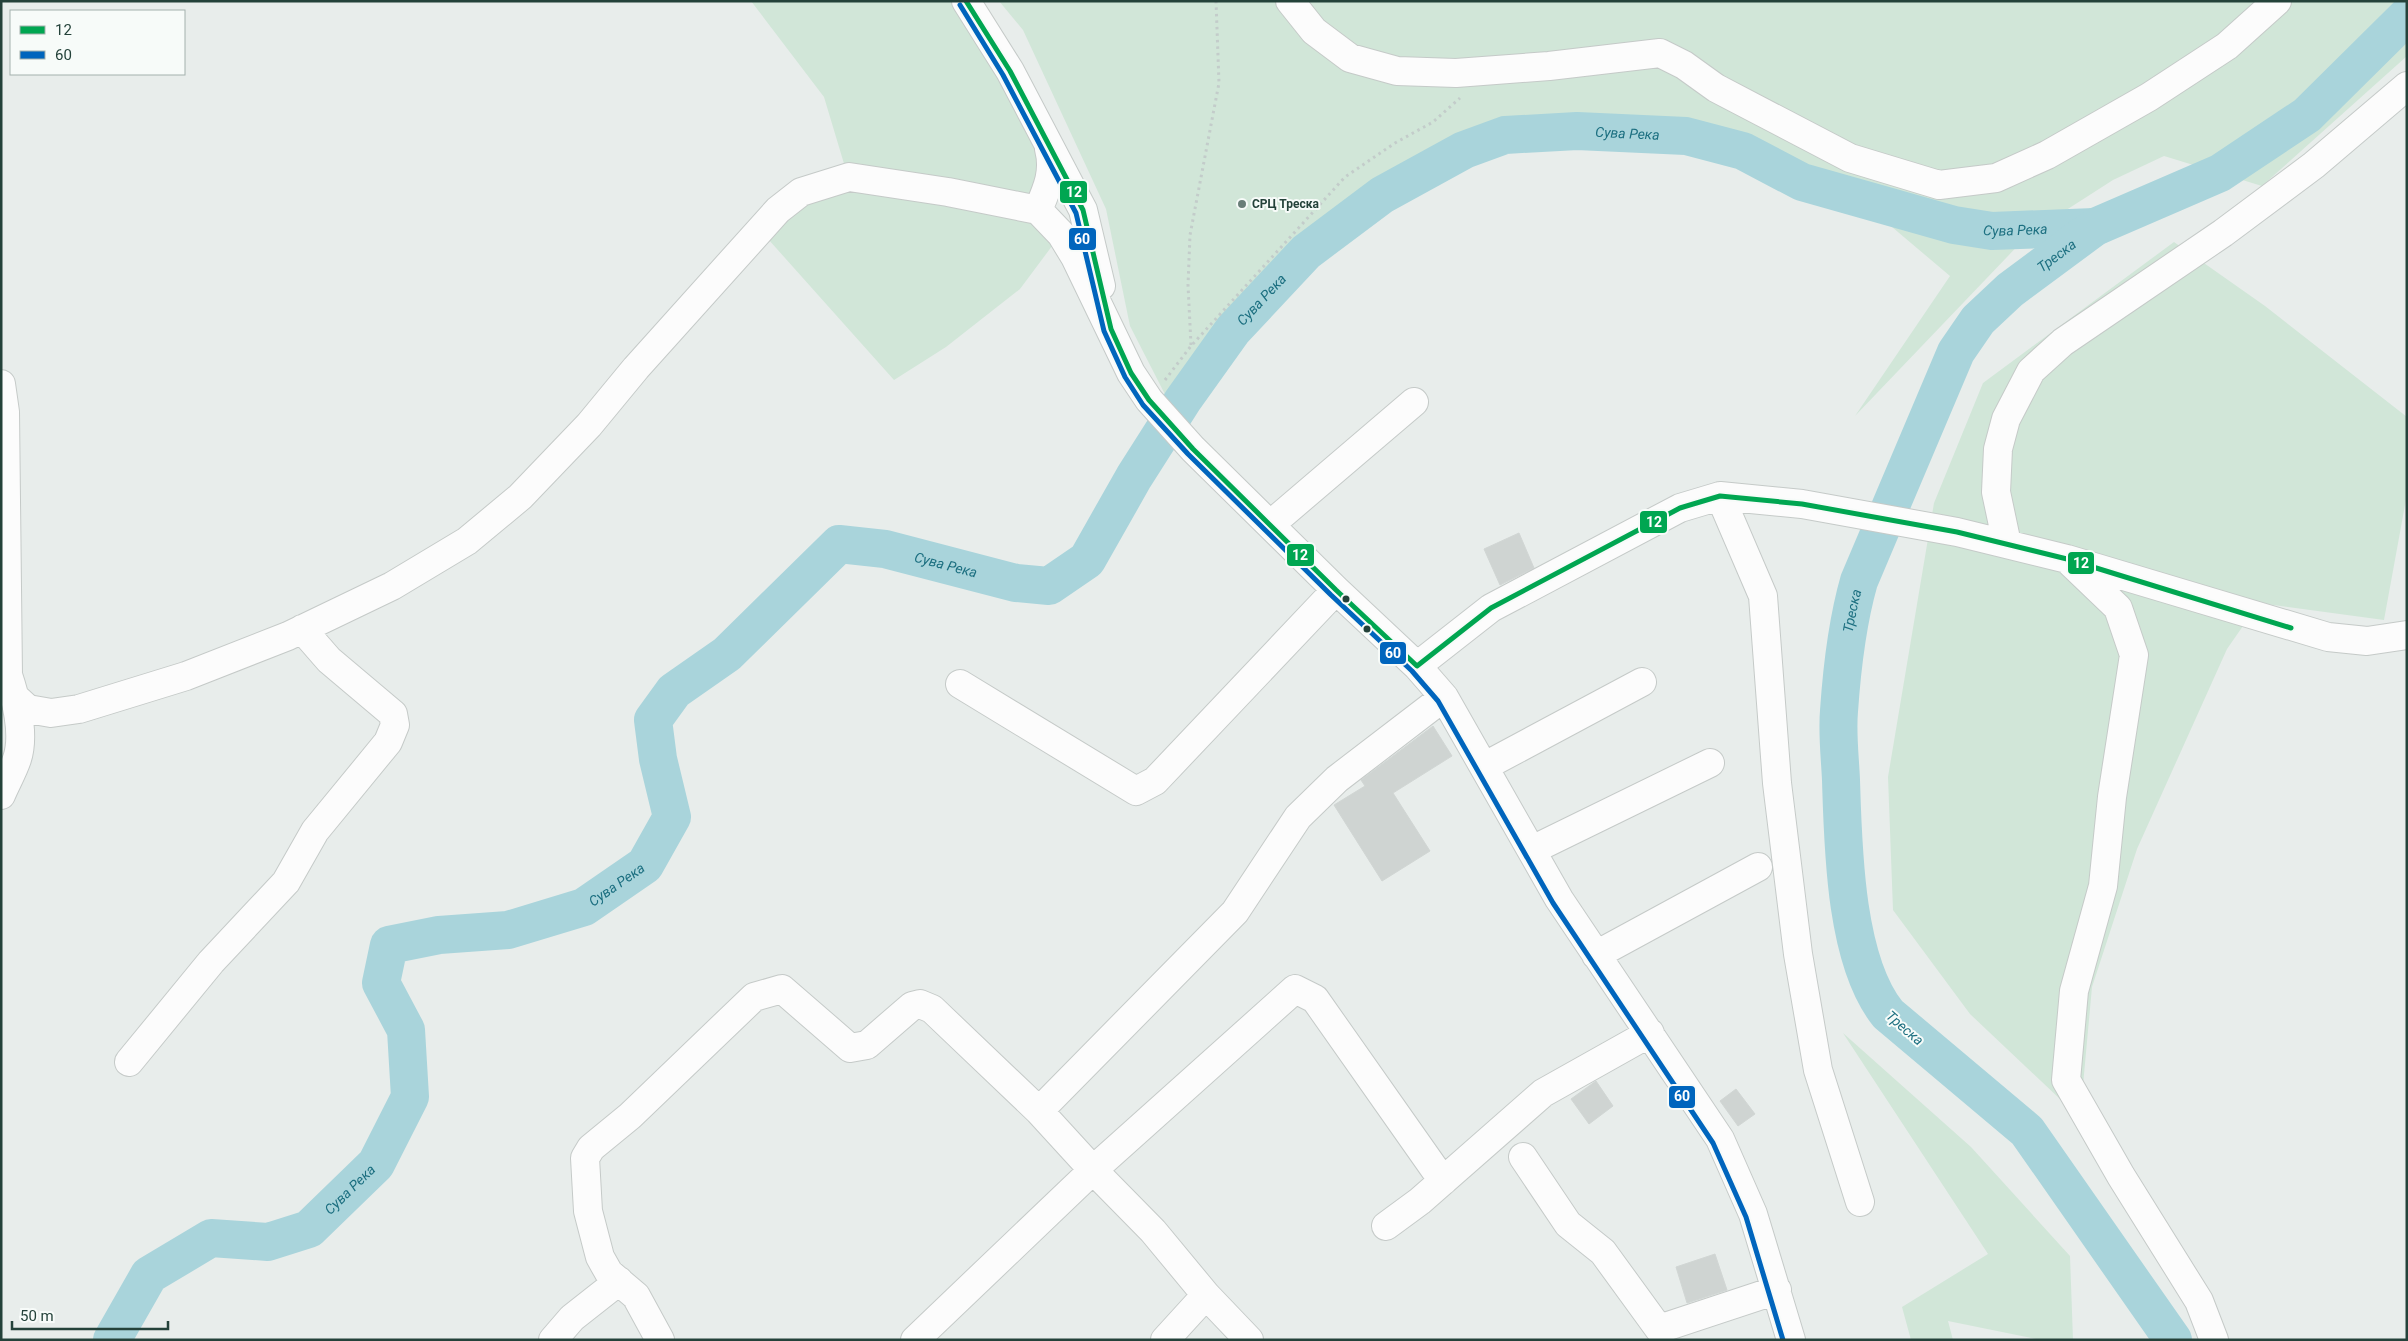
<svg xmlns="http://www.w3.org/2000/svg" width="2408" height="1341" font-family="Roboto,sans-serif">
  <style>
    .green { fill: #d1e6d8 }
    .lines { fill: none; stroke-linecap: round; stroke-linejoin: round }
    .river { stroke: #a9d4db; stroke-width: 38 }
    .building { fill: #cfd4d2; stroke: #d1d6d4 }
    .minor-casing { stroke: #c5cac8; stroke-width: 30 }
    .path { stroke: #c3ccca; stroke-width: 3; stroke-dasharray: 2.5 4; stroke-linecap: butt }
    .minor { stroke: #fcfcfc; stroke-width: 28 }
    .bus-1-casing { stroke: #f7fbf9; stroke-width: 9 }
    .bus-2-casing { stroke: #f7fbf9; stroke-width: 9 }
    .bus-1 { stroke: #00a651; stroke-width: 5 }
    .bus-2 { stroke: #0065bd; stroke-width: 5 }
    .poi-dot { fill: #697e78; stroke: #f7fbf9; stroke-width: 2 }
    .bus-dot { fill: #24423a; stroke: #f7fbf9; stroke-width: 2 }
    .labels { text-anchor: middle; stroke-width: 4; stroke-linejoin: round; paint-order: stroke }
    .poi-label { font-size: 12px; font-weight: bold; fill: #24423a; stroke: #f7fbf9; text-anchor: start }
    .water-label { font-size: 14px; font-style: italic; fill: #1c6f80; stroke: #f7fbf9 }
    .line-badge { stroke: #f7fbf9; stroke-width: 2 }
    .badge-label { font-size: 14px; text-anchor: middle; font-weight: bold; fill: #fff }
  </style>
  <rect width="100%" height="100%" fill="#e8edeb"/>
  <path class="green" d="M751 1H966L1047 143 1038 210 1061 234 1020 289 946 347 894 380 760 230 848 177 824 97Z
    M999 1H2407V56L2262 186 2164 156 2113 180 2029 234 1855 416 1950 276 1853 194 1771 166 1601 120 1470 151 1359 216 1237 336 1172 408 1130 326 1106 209 1023 30Z
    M2174 242 2265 306 2407 417V494L2384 620 2259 603 2227 649 2137 849 2092 987 2080 1118 1970 1014 1893 910 1888 777 1934 503 1983 383Z
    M1843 1033 1971 1147 2070 1256 2073 1340H2041L1948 1321 1953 1340H1911L1902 1307 1988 1254Z"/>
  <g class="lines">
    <g class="river">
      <path id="s1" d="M112 1340 149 1275 211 1238 268 1242 309 1229 376 1164 410 1097 406 1030 381 983 389 945 439 935 508 930 584 907 645 865 672 817 658 759 653 720 674 691 727 654 839 544 885 549 1016 583 1049 586 1087 560 1134 477 1183 400 1233 330 1306 252 1382 195 1464 150 1505 135 1577 131 1686 136 1743 151 1802 182 1954 225 1992 231 2095 227"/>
      <path id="s2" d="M2173 1340 2027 1131 1888 1014C1845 961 1843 847 1841 780 1840 757 1837 734 1839 711 1842 667 1847 623 1859 581L1956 352 1978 320 2010 290 2095 227 2220 173 2307 115 2407 16"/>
    </g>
  </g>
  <path class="building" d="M1519 533 1534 568 1500 585 1484 549Z
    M1433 726 1452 756 1393 793 1430 851 1382 881 1334 805 1365 786 1361 780Z
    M1596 1081 1613 1106 1589 1124 1571 1099Z
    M1736 1089 1755 1114 1738 1126 1720 1101Z
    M1715 1254 1727 1290 1687 1303 1676 1267Z"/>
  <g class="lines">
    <defs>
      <path id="minor" d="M966 1 1010 71 1083 210 1101 286
        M1290 1 1314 31 1350 58 1397 71 1456 73 1549 66 1660 53 1684 65 1716 88 1850 158 1939 185 1996 178 2047 155 2149 97 2227 46 2277 1
        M1038 210C1047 189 1055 172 1049 149
        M1 384 5 412 8 675C16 699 25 735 17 759 13 771 6 783 1 795
        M1720 496 1763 596 1777 783 1798 954 1818 1070 1860 1202
        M1271 524 1414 402
        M2007 544 1996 492 1998 449 2006 419 2031 371 2063 342 2223 233 2314 165 2407 86
        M2071 563 2118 608 2134 655 2112 797 2103 886 2074 991 2066 1080 2121 1176 2199 1301 2214 1340
        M1417 666 1491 608 1680 508 1720 496 1802 504 1957 532 2067 559 2328 637 2367 641 2407 635
        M960 684 1136 791 1155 781 1336 590
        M16 698 28 709 51 713 79 709 186 676 288 636 392 586 467 541 520 497 589 425 636 368 778 210 801 192 849 177 948 192 1038 210 1061 234 1075 257 1131 373 1149 400 1193 449 1336 590 1417 666 1444 697 1559 899 1720 1139 1753 1214 1791 1340
        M1485 766 1642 682
        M1532 850 1710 763
        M1596 955 1758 867
        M129 1062 211 962 286 882 315 831 388 742 395 725 393 714 329 660 302 629
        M1039 1111 1235 912 1298 817 1337 779 1444 697
        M1523 1157 1568 1224 1603 1252 1659 1329 1777 1290
        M1386 1226 1420 1201 1543 1093 1650 1033
        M553 1340 572 1318 619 1281
        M660 1340 636 1296 609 1273 600 1257 588 1211 585 1158 591 1148 630 1116 754 997 782 989 850 1048 867 1045 912 1006 920 1004 932 1009 1039 1111 1093 1170 1153 1231 1206 1295 1249 1340
        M915 1340 1093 1170 1295 989 1315 999 1443 1181
        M1165 1340 1206 1295"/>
    </defs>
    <use href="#minor" class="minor-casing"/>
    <path class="path" d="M1191 345 1188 285 1190 235 1219 83 1216 1
      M1165 380 1191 346 1345 177 1395 143 1433 122 1460 98"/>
    <use href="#minor" class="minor"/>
    <defs>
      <path id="bus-1" d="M966 1 1010 71 1083 210 1111 329 1131 373 1149 400 1193 449 1336 590 1417 666 1491 608 1680 508 1720 496 1802 504 1957 532 2067 559 2291 628"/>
      <path id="bus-2" d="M960 5 1003 75 1076 213 1104 331 1125 377 1143 405 1188 454 1331 595 1412 671 1438 701 1553 903 1713 1143 1746 1217 1783 1340"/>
    </defs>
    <use href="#bus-1" class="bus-1-casing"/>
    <use href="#bus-2" class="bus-2-casing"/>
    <use href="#bus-1" class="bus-1"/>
    <use href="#bus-2" class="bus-2"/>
  </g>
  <circle class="poi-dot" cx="1242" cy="204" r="5"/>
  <g class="bus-dot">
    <circle cx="1346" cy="599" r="4.5"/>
    <circle cx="1367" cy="629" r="4.5"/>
  </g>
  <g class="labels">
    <g class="poi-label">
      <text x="1252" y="208">СРЦ Треска</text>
    </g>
    <g class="water-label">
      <text dy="5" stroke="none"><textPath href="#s1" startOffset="2255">Сува Река</textPath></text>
      <text dy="5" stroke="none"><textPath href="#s1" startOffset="2659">Сува Река</textPath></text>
      <text dy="5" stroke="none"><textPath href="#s2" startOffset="1269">Треска</textPath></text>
      <text dy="5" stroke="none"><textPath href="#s1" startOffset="1835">Сува Река</textPath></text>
      <text dy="5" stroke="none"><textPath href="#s1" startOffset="1369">Сува Река</textPath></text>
      <text dy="5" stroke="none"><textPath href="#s2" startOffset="849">Треска</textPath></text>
      <text dy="5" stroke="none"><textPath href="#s1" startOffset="814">Сува Река</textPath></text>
      <text transform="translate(1905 1028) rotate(41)" y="5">Треска</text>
      <text dy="5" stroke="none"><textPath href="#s1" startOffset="304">Сува Река</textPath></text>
    </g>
  </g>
  <g class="line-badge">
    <rect x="1059" y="180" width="29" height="24" rx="5" fill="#00a651"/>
    <rect x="1068" y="227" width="29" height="24" rx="5" fill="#0065bd"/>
    <rect x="1639" y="510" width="29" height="24" rx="5" fill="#00a651"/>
    <rect x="1286" y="543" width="29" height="24" rx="5" fill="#00a651"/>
    <rect x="2067" y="551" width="28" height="24" rx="5" fill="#00a651"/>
    <rect x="1379" y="641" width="28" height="24" rx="5" fill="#0065bd"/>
    <rect x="1668" y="1085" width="28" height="24" rx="5" fill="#0065bd"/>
  </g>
  <g class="badge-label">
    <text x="1074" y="197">12</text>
    <text x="1082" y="244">60</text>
    <text x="1654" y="527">12</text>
    <text x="1300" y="560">12</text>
    <text x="2081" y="568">12</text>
    <text x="1393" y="658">60</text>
    <text x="1682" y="1101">60</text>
  </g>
  <rect width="2408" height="1341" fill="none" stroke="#24423a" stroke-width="5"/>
  <rect x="10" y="10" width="175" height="65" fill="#f7fbf9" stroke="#a3b1ad"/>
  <rect x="20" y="26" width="25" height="8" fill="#00a651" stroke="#a3b1ad"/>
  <text x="55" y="35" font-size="15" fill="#24423a">12</text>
  <rect x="20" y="51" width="25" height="8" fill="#0065bd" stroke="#a3b1ad"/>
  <text x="55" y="60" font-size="15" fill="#24423a">60</text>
  <path d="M12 1321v8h156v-8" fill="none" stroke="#24423a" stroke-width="2.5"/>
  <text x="20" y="1321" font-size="15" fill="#24423a" stroke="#f7fbf9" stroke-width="4" paint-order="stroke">50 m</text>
</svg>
